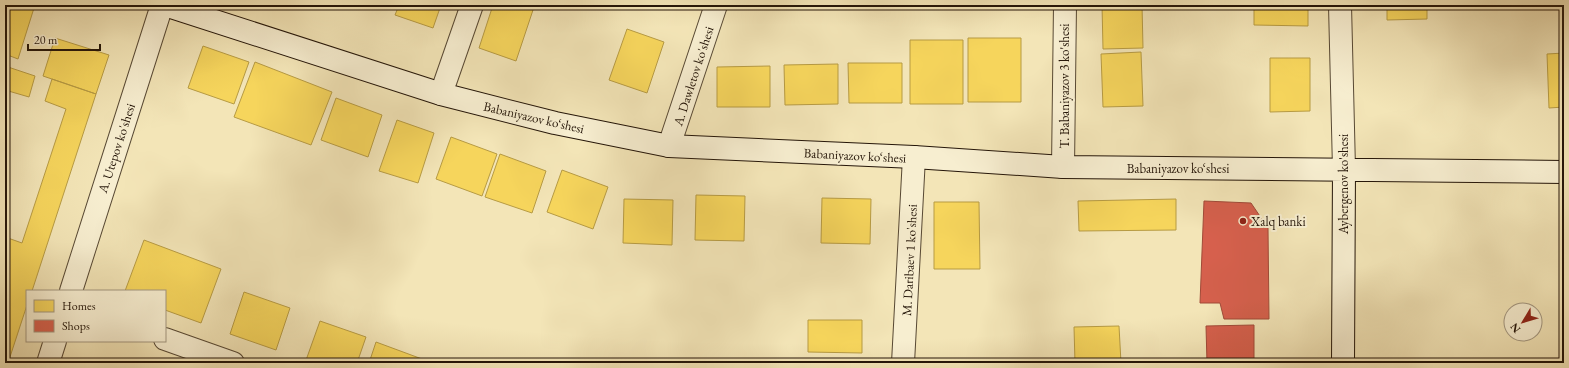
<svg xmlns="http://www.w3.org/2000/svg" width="1569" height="368" font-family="'EB Garamond',serif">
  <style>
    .homes { fill: #f6d55c; stroke: #b79b43 }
    .shops { fill: #d6604d; stroke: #a14a38 }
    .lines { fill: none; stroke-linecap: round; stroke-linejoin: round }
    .street-casing { stroke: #584934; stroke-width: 24 }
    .secondary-casing { stroke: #241508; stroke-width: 24 }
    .street { stroke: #f7eed0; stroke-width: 22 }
    .secondary { stroke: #f7eed0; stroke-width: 22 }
    .poi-dot { fill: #8f2418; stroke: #f7eed0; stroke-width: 1.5 }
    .labels { text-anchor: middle; stroke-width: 4; stroke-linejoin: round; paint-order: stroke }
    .street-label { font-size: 13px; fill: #241508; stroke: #f7eed0 }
    .poi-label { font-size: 13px; fill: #241508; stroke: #f7eed0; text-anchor: start }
  </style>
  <rect width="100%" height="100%" fill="#f3e5b7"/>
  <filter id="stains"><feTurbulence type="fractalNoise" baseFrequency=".005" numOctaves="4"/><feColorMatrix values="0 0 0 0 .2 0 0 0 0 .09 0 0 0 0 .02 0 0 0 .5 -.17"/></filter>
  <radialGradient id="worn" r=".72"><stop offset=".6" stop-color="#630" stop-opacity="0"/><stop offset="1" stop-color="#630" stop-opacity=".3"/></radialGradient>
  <path class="homes" d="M5 5H26L34 8 18 59 5 54Z
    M399 5H441L433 28 395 15Z
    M493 5H519L533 10 516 61 479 48Z
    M1102 5H1142L1143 48 1103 49Z
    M1254 5H1308V26L1254 25Z
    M1387 5H1427V19L1387 20Z
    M627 29 664 42 647 93 609 80Z
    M55 38 109 55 96 94 43 76Z
    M968 38H1021V102H968Z
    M910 40H963V104H910Z
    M203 46 249 62 234 104 188 88Z
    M1141 52 1143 106 1103 107 1101 54Z
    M1564 53V107L1549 108 1547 54Z
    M1270 58H1310V111L1270 112Z
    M255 62 332 92 311 145 234 117Z
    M848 63H902V103H849Z
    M838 64V104L785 105 784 65Z
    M5 66 35 76 29 97 5 90Z
    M770 66V107H717V67Z
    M52 79 96 94 32 291H27V305L8 363H5V237L22 243 66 109 45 101Z
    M336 98 382 115 368 157 321 140Z
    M397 120 434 133 418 183 379 171Z
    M451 137 497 154 482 196 436 179Z
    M500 154 546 171 532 213 485 197Z
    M562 170 608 187 593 229 547 212Z
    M696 195 745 196 744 241 695 240Z
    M822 198 871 199 870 244 821 243Z
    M624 199 673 200 672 245 623 243Z
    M1176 199V230L1079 231 1078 201Z
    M934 202H979L980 269H934Z
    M1562 213H1564V363H1562Z
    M144 240 221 269 201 323 165 310V291H125Z
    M244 292 290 308 276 350 230 334Z
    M808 320H862V353L808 352Z
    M320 321 366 337 357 363H305Z
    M1119 326 1121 363H1075L1074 327Z
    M376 342 422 359 421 363H369Z"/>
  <path class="shops" d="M1204 201 1251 203 1268 228 1269 319H1224L1220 303H1200Z
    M1254 325V363H1207L1206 326Z"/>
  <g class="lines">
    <defs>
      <path id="street" d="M1340 5 1344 169
        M441 94 472 5
        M669 146 716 5
        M1063 167 1065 5
        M71 291 162 5
        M165 339 233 363
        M48 363 55 341
        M903 363 914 157"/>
      <path id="secondary" d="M165 5 441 94 555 123 669 146 914 157 1063 167 1564 172
        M1343 363 1344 169"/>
    </defs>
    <use href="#street" class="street-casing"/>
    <use href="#secondary" class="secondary-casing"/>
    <use href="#street" class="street"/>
    <use href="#secondary" class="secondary"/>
  </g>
  <circle class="poi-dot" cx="1243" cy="221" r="4"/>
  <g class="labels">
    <g class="street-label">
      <text transform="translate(693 76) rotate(-72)" y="5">A. Dawletov ko'shesi</text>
      <text transform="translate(1064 86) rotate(-90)" y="5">T. Babaniyazov 3 ko'shesi</text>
      <text transform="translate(534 117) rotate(13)" y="5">Babaniyazov ko‘shesi</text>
      <text transform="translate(116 148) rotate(-72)" y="5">A. Utepov ko'shesi</text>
      <text transform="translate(855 155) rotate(3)" y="5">Babaniyazov ko‘shesi</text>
      <text x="1178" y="173">Babaniyazov ko‘shesi</text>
      <text transform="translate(1343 184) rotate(-90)" y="5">Aybergenov ko'shesi</text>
      <text transform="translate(909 260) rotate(-87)" y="5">M. Daribaev 1 ko'shesi</text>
    </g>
    <g class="poi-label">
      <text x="1251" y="226">Xalq banki</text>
    </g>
  </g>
  <rect width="1569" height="368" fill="none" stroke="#f3e5b7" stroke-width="20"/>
  <rect x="6" y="6" width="1557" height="356" fill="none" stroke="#241508" stroke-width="2"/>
  <rect x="10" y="10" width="1549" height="348" fill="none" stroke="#241508"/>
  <rect x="26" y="290" width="140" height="52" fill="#f7eed0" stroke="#a39780"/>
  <rect x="34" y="300" width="20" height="12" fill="#f6d55c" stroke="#a39780"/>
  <text x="62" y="310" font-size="12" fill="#241508">Homes</text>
  <rect x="34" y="320" width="20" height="12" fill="#d6604d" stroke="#a39780"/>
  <text x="62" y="330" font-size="12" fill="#241508">Shops</text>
  <g transform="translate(1523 322) rotate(232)"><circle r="19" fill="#f7eed0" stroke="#a39780"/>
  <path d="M0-3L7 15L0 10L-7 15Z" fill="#8f2418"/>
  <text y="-6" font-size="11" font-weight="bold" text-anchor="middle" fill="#241508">N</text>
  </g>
  <path d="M28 44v6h72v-6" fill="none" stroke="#241508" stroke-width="2"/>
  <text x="34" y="44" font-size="12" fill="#241508" stroke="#f7eed0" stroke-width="3" paint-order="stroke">20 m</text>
  <rect width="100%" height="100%" filter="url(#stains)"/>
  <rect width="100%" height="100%" fill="url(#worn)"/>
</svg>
